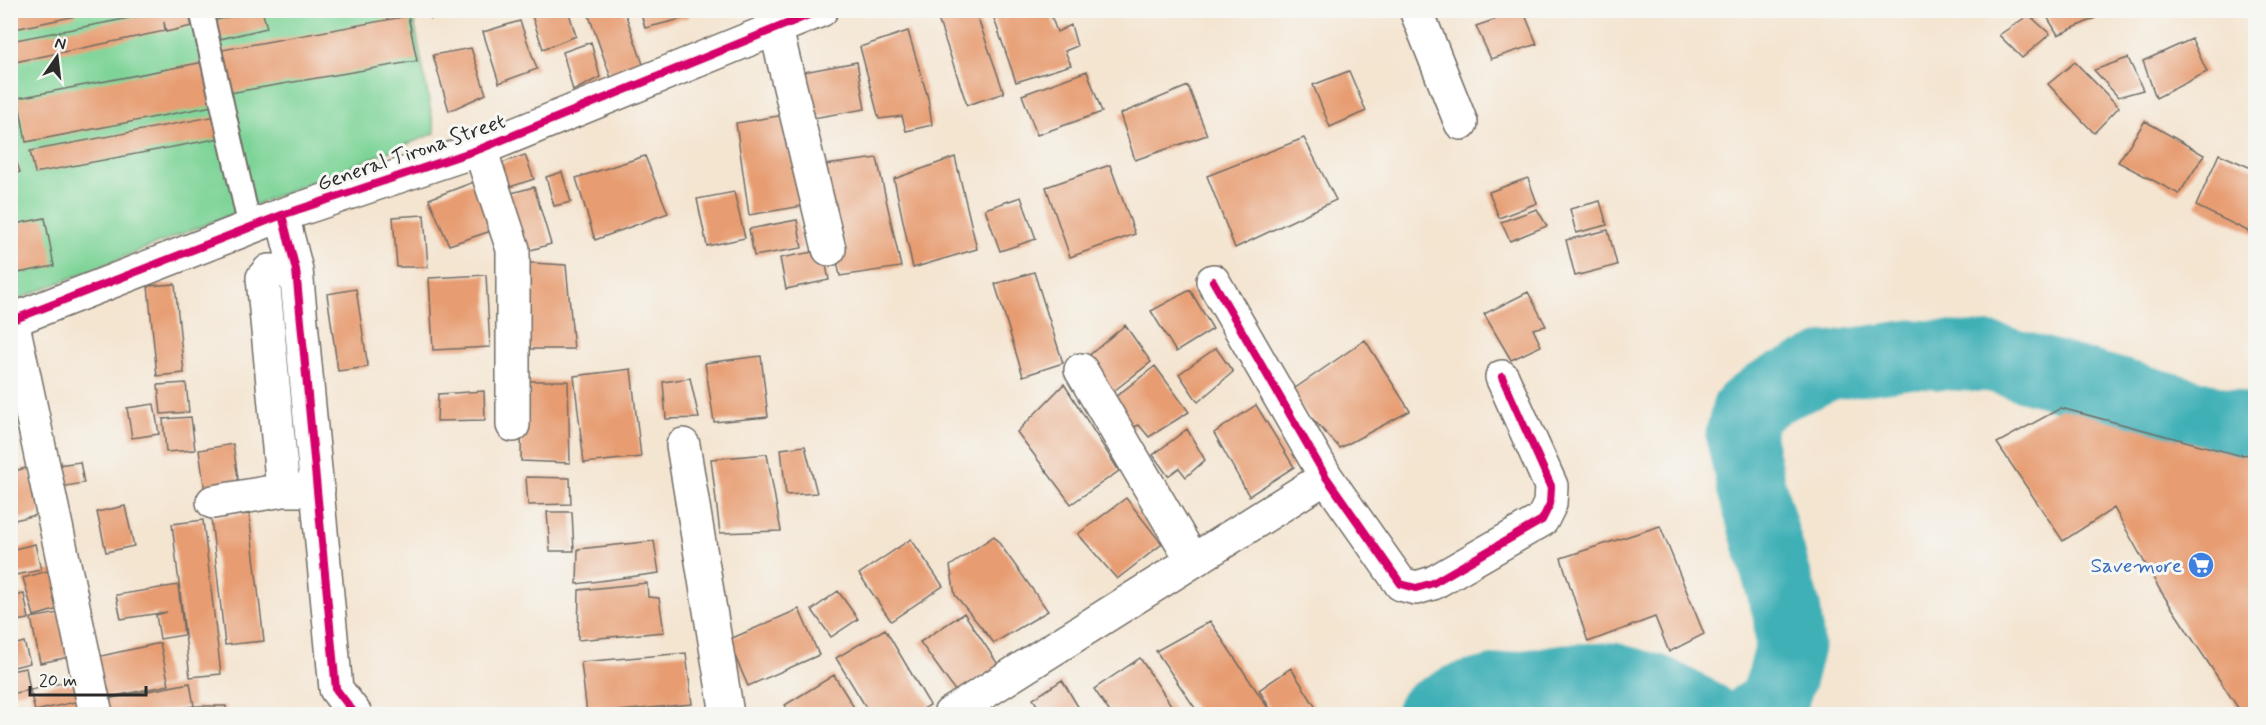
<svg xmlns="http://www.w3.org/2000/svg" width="2266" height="725" font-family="Mynerve,sans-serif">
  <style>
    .green { fill: #7ed498; stroke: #548062; stroke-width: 1.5 }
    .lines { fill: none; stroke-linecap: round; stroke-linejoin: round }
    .river { stroke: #3fb0b7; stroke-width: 69 }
    .building { fill: #e79c71 }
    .service-casing { stroke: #716c65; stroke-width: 26 }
    .minor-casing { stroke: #716c65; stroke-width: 36 }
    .service { stroke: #fff; stroke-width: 22 }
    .minor { stroke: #fff; stroke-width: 33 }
    .cycleway-casing { stroke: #f6f6f2; stroke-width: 11 }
    .cycleway { stroke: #d6006c; stroke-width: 8 }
    .labels { text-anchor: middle; stroke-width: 6; stroke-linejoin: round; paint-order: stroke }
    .street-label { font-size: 21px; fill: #2b2b2b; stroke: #f6f6f2 }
    .shop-label { font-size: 21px; fill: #366cbe; stroke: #f6f6f2; text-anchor: end }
  </style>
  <rect width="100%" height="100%" fill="#f6f6f2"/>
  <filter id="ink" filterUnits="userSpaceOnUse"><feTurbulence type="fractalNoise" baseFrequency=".0167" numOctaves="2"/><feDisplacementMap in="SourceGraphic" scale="12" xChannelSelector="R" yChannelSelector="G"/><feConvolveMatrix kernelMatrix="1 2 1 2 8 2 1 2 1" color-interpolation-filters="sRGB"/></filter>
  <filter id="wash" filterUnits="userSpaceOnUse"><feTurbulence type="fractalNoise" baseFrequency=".008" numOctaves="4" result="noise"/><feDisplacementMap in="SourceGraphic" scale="24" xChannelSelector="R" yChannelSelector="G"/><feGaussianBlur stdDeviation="1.35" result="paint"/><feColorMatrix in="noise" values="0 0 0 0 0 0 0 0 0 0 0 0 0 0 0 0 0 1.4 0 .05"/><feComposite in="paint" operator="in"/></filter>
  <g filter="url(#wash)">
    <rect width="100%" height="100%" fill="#f4e5d1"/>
    <path class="green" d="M11 11H412L435 133 11 302Z"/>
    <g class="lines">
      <path class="river" d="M1430 714 1460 698 1497 689 1565 678 1612 677 1656 689 1704 714
        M1756 714 1772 705 1782 677 1790 646 1787 612 1751 486 1740 435 1746 410 1772 391 1828 366 1913 354 1993 358 2256 431"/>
    </g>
    <g id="blocks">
      <path class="building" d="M10 10H75L76 16 10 30Z
        M171 10H188L192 26 166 32 164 22 165 31 10 63V41Z
        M258 10H262L267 28 216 40 212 21Z
        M428 10H457V11L431 19Z
        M530 10H568L576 36 543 49Z
        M587 10H624L644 67 611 78Z
        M640 10H687L689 17 645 28Z
        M935 10H975L1004 93 967 105Z
        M991 10H1049L1057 32 1071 25 1077 46 1065 51 1071 65 1016 82Z
        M1523 10 1537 44 1491 59 1476 26Z
        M2043 10H2103L2104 14 2058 35Z
        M2029 15 2050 34 2022 58 1999 35Z
        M408 16 417 61 230 93 222 50Z
        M520 21 537 69 499 83 483 32Z
        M908 31 928 98 932 125 906 131 902 116 879 119 860 47Z
        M2192 39 2207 72 2156 98 2143 61Z
        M591 42 600 77 573 91 563 52Z
        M471 48 486 94 449 111 433 55Z
        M2128 58 2143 90 2118 97 2094 70Z
        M204 62 213 106 26 142 18 98Z
        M857 62 865 109 802 120 793 74Z
        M2075 62 2119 107 2094 133 2048 84Z
        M1087 71 1102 112 1037 135 1022 95Z
        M1349 71 1366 111 1330 127 1313 85Z
        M1188 86 1207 135 1135 160 1120 114Z
        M784 115 803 206 749 215 736 123Z
        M216 116 221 138 35 173 30 151Z
        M2145 121 2204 155 2179 194 2118 162Z
        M1304 138 1336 200 1235 248 1207 176Z
        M10 143 20 172 10 175Z
        M2219 154 2256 170V235L2196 206Z
        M525 155 534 179 501 190 493 166Z
        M645 156 668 213 595 240 576 178Z
        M955 157 977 249 913 268 894 179Z
        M877 158 901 267 840 276 818 166Z
        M1110 165 1135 234 1070 257 1046 187Z
        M562 172 571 202 554 206 546 177Z
        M1528 178 1537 203 1499 218 1489 192Z
        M479 180 497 229 449 245 429 199Z
        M534 187 551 244 521 253 504 195Z
        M734 192 745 238 707 246 697 199Z
        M1021 197 1036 239 1000 251 985 209Z
        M1600 201 1607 225 1576 233 1570 209Z
        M1537 209 1547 226 1510 241 1501 222Z
        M424 215 428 267H397L393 217Z
        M45 218 54 266 18 273 10 225Z
        M797 220 802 248 754 256 749 229Z
        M1608 230 1617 265 1575 276 1566 240Z
        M823 250 829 280 786 289 780 258Z
        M516 262 566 265 574 349H517Z
        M1034 272 1063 363 1023 376 995 284Z
        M486 275 490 347 433 350 429 278Z
        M175 284 184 373 157 376 148 286Z
        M356 289 368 367 338 371 327 294Z
        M1190 290 1213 329 1176 352 1151 311Z
        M1528 292 1546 326 1533 329 1541 346 1511 360 1484 314Z
        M1125 325 1151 362 1110 394 1086 358Z
        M1365 340 1410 411 1340 448 1288 393Z
        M1216 348 1233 372 1198 402 1179 374Z
        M761 356 768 417 714 422 705 363Z
        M1155 366 1189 412 1149 437 1139 425 1127 430 1110 401Z
        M631 369 641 457 584 463 574 376Z
        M690 378 699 418 666 419 663 382Z
        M522 381H568L570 463 521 461Z
        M186 383 189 412 161 414 158 385Z
        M1064 384 1119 471 1071 504 1017 432Z
        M484 391 485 420 437 421 438 394Z
        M154 404 159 434 132 438 127 408Z
        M1256 405 1294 467 1249 496 1214 433Z
        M2061 408 2238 455 2256 454V714H2242L2160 590 2114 508 2063 541 1997 443Z
        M191 417 195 450 166 452 163 419Z
        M1187 429 1205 460 1186 477 1179 468 1168 476 1153 455Z
        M233 444 240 493 206 498 199 450Z
        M805 446 817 493 786 495 781 449Z
        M767 454 781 531 720 533 711 459Z
        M80 462 84 483 55 488 50 466Z
        M30 467 41 514 10 521V472Z
        M526 477 570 478 571 504 528 505Z
        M1126 498 1162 544 1117 579 1078 534Z
        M125 506 134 546 106 552 97 512Z
        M547 512H572L574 551H550Z
        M249 514 264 641 225 645 211 518Z
        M203 520 221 674 190 677 172 524Z
        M1660 526 1704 634 1669 652 1655 617 1588 642 1561 558Z
        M994 536 1048 611 994 643 955 595 950 566Z
        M911 539 943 586 891 621 859 574Z
        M654 541 659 573 577 584 578 549Z
        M35 544 41 570 10 576V550Z
        M58 568 69 606 34 616 23 578Z
        M647 583 648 597 659 598 664 632 578 640 579 590Z
        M178 585 184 635 160 639 156 615 167 612 121 619 116 595Z
        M838 591 858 619 831 637 812 610Z
        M24 594 29 619 10 622V597Z
        M799 609 819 655 748 686 728 640Z
        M64 612 74 656 40 663 31 618Z
        M964 613 1005 675 961 699 920 642Z
        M1210 621 1272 714H1199L1156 651Z
        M885 629 930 705 915 714H870L836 658Z
        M24 642 30 663 10 668V646Z
        M160 643 169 685 100 699 92 658Z
        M686 653 692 704 587 714 581 662Z
        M1140 658 1177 714H1111L1094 689Z
        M26 668 30 690 10 694V671Z
        M1291 668 1318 711 1313 714H1273L1259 690Z
        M834 675 858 714H791L785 705Z
        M83 678 88 699 35 711 30 690Z
        M1062 680 1077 705 1084 714H1043L1033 699Z
        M190 683 194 706 146 714H105L102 700Z
        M194 706H226V714H194Z"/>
    </g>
  </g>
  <g filter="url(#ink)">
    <use href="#blocks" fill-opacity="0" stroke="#716c65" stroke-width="1.5"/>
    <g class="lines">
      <defs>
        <path id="service" d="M201 10 250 228"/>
        <path id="minor" d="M1416 10 1461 123
          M776 29 829 249
          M480 149 513 249V425
          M282 215 296 270 336 689 355 714
          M296 270 269 271 263 278 283 490H318
          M1213 281 1326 477 1401 584 1416 588 1433 583 1542 520 1550 504 1551 486 1502 377
          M12 320 96 714
          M10 321 282 215 480 149 821 10
          M1081 370 1193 561
          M683 445 727 714
          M213 502 283 490
          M950 714 1326 477"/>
      </defs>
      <use href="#service" class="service-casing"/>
      <use href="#minor" class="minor-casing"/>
      <use href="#service" class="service"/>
      <use href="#minor" class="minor"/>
      <defs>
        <path id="cycleway" d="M282 215 296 270 336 689 355 714
          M1213 281 1326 477 1401 584 1416 588 1433 583 1542 520 1550 504 1551 486 1502 377
          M10 321 282 215 480 149 821 10"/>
      </defs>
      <use href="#cycleway" class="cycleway-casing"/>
      <use href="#cycleway" class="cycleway"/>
    </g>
  </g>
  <defs>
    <symbol id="supermarket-disc" viewBox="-11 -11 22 22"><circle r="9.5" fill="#3f7fe0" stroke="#f6f6f2"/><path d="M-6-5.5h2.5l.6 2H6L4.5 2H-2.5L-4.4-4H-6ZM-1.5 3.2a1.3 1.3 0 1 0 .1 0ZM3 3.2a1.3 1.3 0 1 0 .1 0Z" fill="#fff"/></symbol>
  </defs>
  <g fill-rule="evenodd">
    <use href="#supermarket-disc" x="2186" y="550" width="30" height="30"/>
  </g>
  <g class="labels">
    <g class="street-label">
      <text transform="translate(411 152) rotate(-19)" y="7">General Tirona Street</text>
    </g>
    <g class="shop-label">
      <text x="2182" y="572">Savemore</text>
    </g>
  </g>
  <rect width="2266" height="725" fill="none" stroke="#f6f6f2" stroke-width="36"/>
  <g transform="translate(57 57) rotate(14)" stroke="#f6f6f2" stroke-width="4.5" paint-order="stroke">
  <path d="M0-4.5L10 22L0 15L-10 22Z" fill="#2b2b2b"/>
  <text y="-9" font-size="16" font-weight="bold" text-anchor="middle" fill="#2b2b2b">N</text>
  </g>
  <path d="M30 686v9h116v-9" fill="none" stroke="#2b2b2b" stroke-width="3"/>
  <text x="39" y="686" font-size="18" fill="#2b2b2b" stroke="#f6f6f2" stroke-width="4.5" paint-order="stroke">20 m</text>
</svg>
